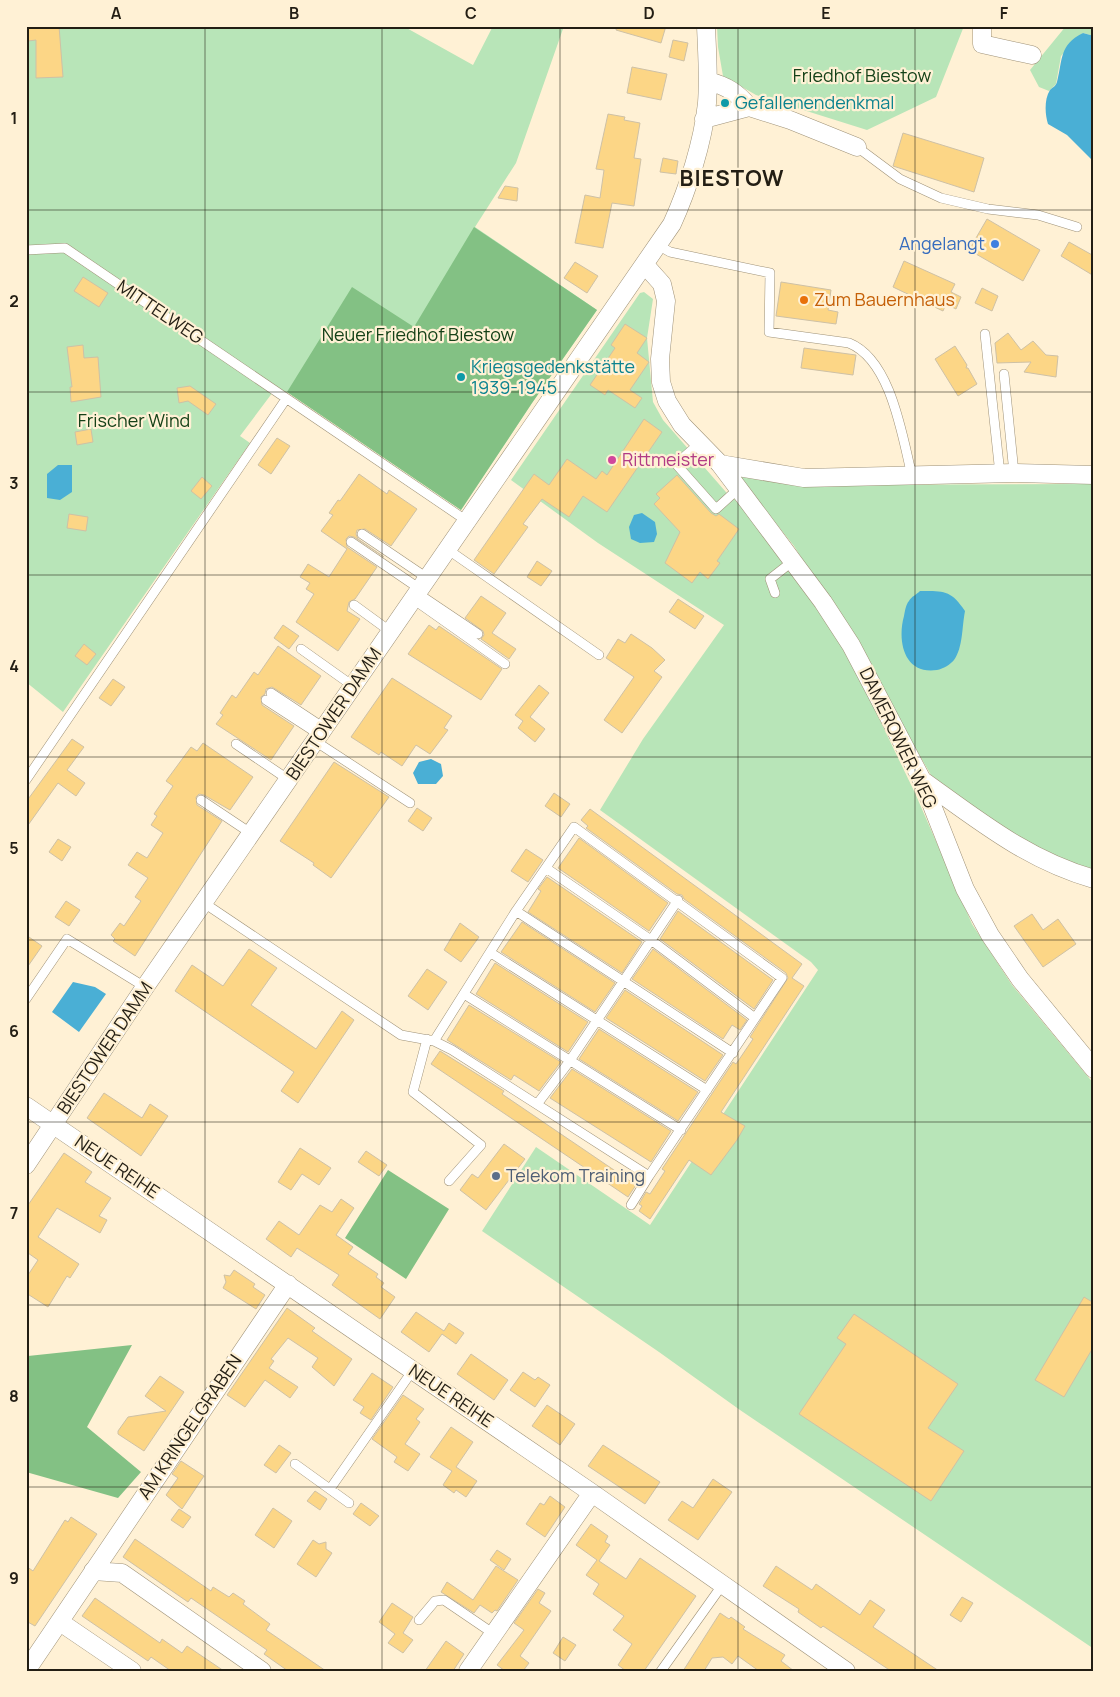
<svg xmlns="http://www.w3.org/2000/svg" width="1120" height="1697" font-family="Manrope,sans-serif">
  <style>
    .green { fill: #b8e5b8 }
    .forest { fill: #83c184 }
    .water { fill: #4aafd5 }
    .building { fill: #fcd686; stroke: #cec1a6 }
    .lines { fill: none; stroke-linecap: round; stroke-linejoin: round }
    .lane-casing { stroke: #9f9278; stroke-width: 10 }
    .street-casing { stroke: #9f9278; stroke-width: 19 }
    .lane { stroke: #fff; stroke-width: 9 }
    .street { stroke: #fff; stroke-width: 18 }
    .grid { fill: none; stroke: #231e14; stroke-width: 1; stroke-opacity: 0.55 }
    .culture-dot { fill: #0f9aa8; stroke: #fff1d5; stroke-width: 2 }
    .shop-dot { fill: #3f7fe0; stroke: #fff1d5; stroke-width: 2 }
    .food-dot { fill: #e8710a; stroke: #fff1d5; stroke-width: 2 }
    .hotel-dot { fill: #d1479c; stroke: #fff1d5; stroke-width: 2 }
    .service-dot { fill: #5c6f8a; stroke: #fff1d5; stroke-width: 2 }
    .labels { text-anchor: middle; stroke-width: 4.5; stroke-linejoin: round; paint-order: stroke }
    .park-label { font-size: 18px; fill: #154118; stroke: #fff1d5 }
    .culture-label { font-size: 18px; fill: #0d838f; stroke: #fff1d5; text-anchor: start }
    .shop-label { font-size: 18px; fill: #366cbe; stroke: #fff1d5; text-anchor: end }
    .food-label { font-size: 18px; fill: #c56008; stroke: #fff1d5; text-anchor: start }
    .street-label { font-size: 18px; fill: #231e14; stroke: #fff1d5 }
    .hotel-label { font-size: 18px; fill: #b23c85; stroke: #fff1d5; text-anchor: start }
    .service-label { font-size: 18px; fill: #4e5e75; stroke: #fff1d5; text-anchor: start }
    .district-label { font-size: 22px; font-weight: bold; letter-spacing: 1px; fill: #231e14; stroke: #fff1d5 }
    .neatline { fill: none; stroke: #231e14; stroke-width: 2 }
    .grid-label { font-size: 16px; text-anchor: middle; font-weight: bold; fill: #231e14 }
  </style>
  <rect width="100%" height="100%" fill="#fff1d5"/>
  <path class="green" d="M26 26H403L473 65 493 26H564L516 163 475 227 597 310 532 403 461 510 287 392H273L240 436 250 443 63 712 26 682Z
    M717 26H964L936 97 867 130 756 95 723 76 718 47Z
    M1066 26H1094V36L1083 33 1061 56 1056 84 1049 91 1039 87 1030 70Z
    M644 292 653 299 647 338 653 402 663 420 732 499 734 498 783 559 845 648 915 793 972 924 1012 985 1094 1084V1649L740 1410 659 1352 482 1231 536 1147 650 1225 818 970 811 962 600 810 643 739 724 625 598 543 511 480 640 293Z
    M746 476 807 485 1094 484V871L1019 841 931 775 855 644 794 546 739 477Z"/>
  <path class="forest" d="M474 227 597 310 532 403 461 510 287 392 352 287 414 327Z
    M388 1170 449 1209 406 1279 345 1238Z
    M132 1345 87 1427 141 1472 118 1498 26 1472 28 1356Z"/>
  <path class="water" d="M1083 33 1094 36V162L1067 135 1048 124C1045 115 1044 99 1050 90 1053 87 1056 86 1057 82 1063 59 1059 45 1083 33Z
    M58 465H72V492L60 500 47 498V474Z
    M642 513 655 522 657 534 654 542 640 543 631 539 629 527 634 515Z
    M920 591C944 591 951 590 965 611 962 626 963 648 954 660 951 664 943 669 937 670 904 675 897 641 904 616 905 611 906 604 909 601 911 597 917 594 920 591Z
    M431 759 441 764 443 776 436 784H418L413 773 419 762Z
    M73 982 95 987 106 994 79 1032 52 1012Z"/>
  <path class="building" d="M26 26H59L63 77 36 78V40L28 41Z
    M617 26H666L661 43 616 30Z
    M673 40 688 43 684 61 669 57Z
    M632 67 667 74 661 100 627 93Z
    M608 114 625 117 624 120 640 123 634 158 641 159 634 206 612 203 603 248 575 243 585 195 600 198 604 170 596 169Z
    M903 133 984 158 974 192 893 166Z
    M663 158 678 161 676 174 660 172Z
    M505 186 518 188 517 201 498 198Z
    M987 219 1040 250 1023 281 969 250Z
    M1069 242 1094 256V276L1061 256Z
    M904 261 955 284 951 292 961 297 956 309 946 304 943 311 893 287Z
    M575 262 598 276 587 293 564 278Z
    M83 277 108 293 99 307 74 291Z
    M781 282 831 290 828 310 838 312 836 324 776 316Z
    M982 288 998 296 992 311 975 303Z
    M625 324 647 338 637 353 649 362 630 390 642 398 635 408 608 390 605 395 590 385 615 348 611 345Z
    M1008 333 1021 350 1033 341 1046 355 1058 356 1056 377 1024 372 1031 362 997 363 995 343Z
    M83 345 84 358 98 357 101 397 71 402 70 387H72L67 347Z
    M955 346 967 365 966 368H968L977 384 958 396 935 359Z
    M804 348 856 355 853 375 801 368Z
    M190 386 216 404 208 415 188 401 179 403 177 388Z
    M644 419 662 432 607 512 583 496 569 517 542 499 523 524 528 527 494 574 474 560 534 474 549 485 567 459 596 479 602 471 607 475Z
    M91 429 93 442 77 445 75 432Z
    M277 438 290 446 271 474 258 465Z
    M359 474 387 494 389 490 417 509 391 546 365 529 357 530 356 534 358 539 384 557 354 537 349 536 346 539 347 547 377 567 355 599 349 602 347 611 360 619 338 651 296 622 314 594 306 589 310 583 300 577 308 564 329 577 347 549 321 531 333 515 329 513 338 500 340 501Z
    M677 475 711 513 716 516 719 514 739 529 717 561 720 563 708 579 700 572 692 583 665 563 680 532 654 504 660 498 656 494Z
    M202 477 212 486 201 499 191 491Z
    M69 514 88 517 86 531 67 528Z
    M537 561 552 571 541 586 527 577Z
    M481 596 506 613 492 633 516 649 509 659 481 639 484 635 483 631 465 618Z
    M678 599 704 616 695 629 669 612Z
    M283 625 299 636 289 649 274 638Z
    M429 625 436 630 439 626 502 669 481 700 408 654Z
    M631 634 652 648 665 660 654 671 662 677 622 733 604 720 634 677 606 658 618 639 625 643Z
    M84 644 96 654 87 665 75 656Z
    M278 646 321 676 301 705 272 687 266 689 265 694 261 697 262 705 294 726 271 760 216 724 223 715 220 713 232 695 236 698 254 672 258 675Z
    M392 678 452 716 444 728 448 730 430 754 416 745 402 766 381 752 379 755 351 737Z
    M113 679 125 687 111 706 99 698Z
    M539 685 549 693 530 717 545 729 535 742 518 728 523 721 515 715Z
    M72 739 84 747 67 770 85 783 76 796 58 783 26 828V802Z
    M203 743 253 777 230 810 204 795 199 794 196 797 197 805 222 821 135 956 113 941 115 939 111 935 120 923 124 926 141 901 135 897 148 878 128 865 137 852 147 858 163 833 151 825 157 816 154 814 173 786 166 781 191 747 197 751Z
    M334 762 389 797 331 878 313 865 314 863 280 841Z
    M554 793 570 804 561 817 545 806Z
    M417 808 432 818 423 831 408 821Z
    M590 809 802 964 792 978 804 986 721 1112 745 1126 737 1140 711 1175 689 1160 650 1219 639 1211 642 1206 639 1204 646 1192 650 1194 665 1171 662 1169 733 1062 736 1064 753 1039 750 1037 788 978 786 973 684 899 682 895 677 894 586 828 588 826 581 820Z
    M579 838 668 903 649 931 558 868Z
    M58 839 71 847 62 861 49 852Z
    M526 849 543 860 528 882 511 871Z
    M547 877 642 942 622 973 528 912 541 891 538 889Z
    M66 901 80 910 69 926 55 917Z
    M678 911 773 980 754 1009 660 939Z
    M1032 914 1043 930 1058 919 1076 944 1043 967 1014 926Z
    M522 922 615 983 595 1012 501 952Z
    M460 923 479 937 461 962 444 950Z
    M26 935 42 946 26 969Z
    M249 949 277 968 251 1005 316 1049 342 1011 354 1020 298 1103 281 1091 294 1072 175 991 192 965 223 986Z
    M653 949 747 1020 740 1030 732 1025 723 1039 632 979Z
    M495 963 588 1022 568 1052 476 994Z
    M427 969 447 982 428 1010 408 996Z
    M625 990 723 1055 705 1081 606 1018Z
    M469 1005 561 1062 539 1091 514 1075 511 1080 447 1040Z
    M599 1029 698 1092 678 1121 579 1059Z
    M440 1051 504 1091 502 1094 636 1185 628 1197 431 1064Z
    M572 1069 671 1131 651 1162 550 1098Z
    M104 1093 142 1118 150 1104 168 1116 141 1156 87 1118Z
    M504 1144 525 1159 486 1210 460 1190 472 1174 478 1178Z
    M300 1148 331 1168 319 1185 302 1174 291 1190 278 1182Z
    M366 1151 387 1165 379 1176 358 1162Z
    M64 1153 92 1172 85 1182 111 1198 99 1216 107 1220 100 1233 57 1208 38 1237 79 1264 70 1278 67 1276 48 1307 26 1293V1278L38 1260 28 1253 26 1255V1208Z
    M341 1199 354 1208 336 1235 353 1247 348 1254 378 1274 376 1277 384 1283 381 1287 395 1297 380 1319 332 1285 339 1275 297 1248 291 1257 266 1239 279 1221 299 1235 320 1205 332 1212Z
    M234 1270 255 1284 253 1287 265 1295 256 1309 223 1288 226 1282 224 1275 230 1276Z
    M1084 1297 1094 1303V1346L1064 1397 1035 1380Z
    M287 1308 315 1328 312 1331 352 1359 334 1386 312 1367 318 1358 288 1338 271 1359 274 1361 269 1368 298 1387 290 1398 265 1380 245 1407 227 1395Z
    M416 1312 444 1331 449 1323 464 1333 456 1344 442 1334 429 1352 401 1332Z
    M854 1314 958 1384 928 1428 964 1451 931 1501 799 1414 846 1344 837 1338Z
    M471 1354 508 1380 494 1400 457 1374Z
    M523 1372 535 1380 538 1377 550 1385 535 1407 510 1390Z
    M372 1373 393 1387 371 1420 360 1413 364 1407 353 1400Z
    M160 1376 184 1392 144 1451 118 1434V1431L128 1417 166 1411 145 1396Z
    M403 1395 424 1409 416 1419 420 1422 405 1444 420 1454 408 1471 394 1462 397 1457 372 1439Z
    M547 1405 575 1424 560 1445 532 1426Z
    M451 1427 473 1442 456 1467 477 1481 466 1497 456 1490 454 1493 443 1485 452 1471 430 1457Z
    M279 1445 291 1453 276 1473 264 1465Z
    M603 1445 660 1482 645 1504 588 1466Z
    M181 1461 204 1476 182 1509 166 1495 178 1478 172 1474Z
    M713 1479 732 1492 698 1540 668 1520 682 1501 693 1508Z
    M315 1491 327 1499 320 1510 307 1501Z
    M550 1496 565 1507 545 1537 526 1524 540 1503 544 1505Z
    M361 1503 379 1516 370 1526 353 1514Z
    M273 1508 292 1521 274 1548 255 1535Z
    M179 1509 191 1517 183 1528 171 1520Z
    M71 1517 97 1534 35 1626 26 1621V1566L33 1571 65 1520 68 1522Z
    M591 1524 608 1536 605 1542 610 1545 599 1561 626 1579 640 1558 696 1596 644 1671H626L618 1665 632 1644 613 1630 624 1616 593 1594 599 1584 586 1575 597 1560 576 1545Z
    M135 1539 211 1591 213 1587 229 1597 233 1593 245 1601 243 1604 270 1624 266 1630 326 1671H288L264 1654 267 1650 191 1598 188 1602 123 1557Z
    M313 1540 319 1544 326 1542V1549L332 1553 316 1577 297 1564Z
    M497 1550 511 1559 504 1570 490 1560Z
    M496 1566 518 1580 497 1611 495 1610 492 1613 480 1605 474 1613 441 1592 447 1582 473 1600Z
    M776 1566 812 1590 816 1584 860 1615 870 1600 885 1610 873 1627 939 1671H891L823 1626 821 1628 798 1612 799 1609 763 1586Z
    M538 1589 545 1593 539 1603 551 1611 520 1656 529 1663 523 1671H505L497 1665 524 1630 514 1623Z
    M962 1597 973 1603 961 1622 950 1615Z
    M95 1598 160 1643 162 1639 182 1653 187 1646 224 1671H171L151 1657 148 1661 82 1616Z
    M392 1603 413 1617 403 1633 413 1640 403 1653 388 1643 395 1634 379 1622Z
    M720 1613 729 1619 731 1617 745 1627 743 1629 785 1655 781 1661 794 1671H759L738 1656 732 1664 723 1657 712 1658 704 1671H683Z
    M563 1637 576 1645 565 1661 553 1653Z
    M446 1641 464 1654 453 1671H425Z"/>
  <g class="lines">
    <defs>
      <path id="lane" d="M857 147 900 179 941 198 988 209 1038 215 1077 227
        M658 245 670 252 770 273 769 332 849 343C891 360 902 435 912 476
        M26 250 65 248 467 521
        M985 334 1000 474
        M1004 374 1014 473
        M700 443 676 464 716 509 738 489
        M362 534 427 578
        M351 542 420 589
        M447 549 599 655
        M417 593 478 634
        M775 593 770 579 793 561
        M413 599 505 664
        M354 605 391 632
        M301 649 353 686
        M271 693 324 728
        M266 700 320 735
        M315 741 410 803
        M236 744 289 780
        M26 780 286 399
        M201 800 252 834
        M546 868 651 940 755 1018
        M204 903 401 1035 434 1041 452 1050 649 1176 782 978 574 827 516 911 434 1041
        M516 911 733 1053
        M491 953 707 1090
        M464 994 681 1130
        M26 999 67 939 145 987
        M427 1039 413 1092 481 1145 449 1181
        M538 1103 569 1062 678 900
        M631 1205 649 1176
        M295 1464 349 1503
        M330 1489 413 1370
        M419 1620 435 1601 444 1600 494 1634
        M661 1671 723 1584"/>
      <path id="street" d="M982 26V44L1032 55
        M708 81C726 86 737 92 749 107
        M704 119 749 107 790 120 857 147
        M645 265 662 284 666 301 660 359 661 382 667 401 682 425 720 464 759 516 823 602 851 645 922 780 965 889 990 935 1020 979 1094 1069
        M720 464 804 478 1014 473 1094 475
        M922 780C978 820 1027 860 1094 879
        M26 1106 592 1493 846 1671
        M26 1165 145 987 672 224C688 189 703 142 707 103 709 77 707 52 706 26
        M93 1571 122 1573 262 1671
        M60 1622 132 1671
        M26 1671 288 1284
        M468 1671 592 1493"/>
    </defs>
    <use href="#lane" class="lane-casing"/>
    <use href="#street" class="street-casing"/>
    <use href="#lane" class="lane"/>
    <use href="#street" class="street"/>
  </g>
  <path class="grid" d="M205 26V1671M382 26V1671M560 26V1671M738 26V1671M915 26V1671M26 210H1094M26 392H1094M26 575H1094M26 757H1094M26 940H1094M26 1122H1094M26 1305H1094M26 1487H1094"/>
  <g class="culture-dot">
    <circle cx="725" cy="103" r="5"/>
    <circle cx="461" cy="377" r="5"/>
  </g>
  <circle class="shop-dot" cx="995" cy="244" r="5"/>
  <circle class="food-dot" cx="804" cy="300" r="5"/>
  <circle class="hotel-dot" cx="612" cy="460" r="5"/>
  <circle class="service-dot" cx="496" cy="1176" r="5"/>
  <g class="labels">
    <g class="park-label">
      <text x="862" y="82">Friedhof Biestow</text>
      <text x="418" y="341">Neuer Friedhof Biestow</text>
      <text x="134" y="427">Frischer Wind</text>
    </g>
    <g class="culture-label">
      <text x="735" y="109">Gefallenendenkmal</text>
      <text x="471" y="373">Kriegsgedenkstätte<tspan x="471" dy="21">1939-1945</tspan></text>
    </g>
    <g class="shop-label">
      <text x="985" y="250">Angelangt</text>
    </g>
    <g class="food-label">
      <text x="814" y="306">Zum Bauernhaus</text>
    </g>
    <g class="street-label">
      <text transform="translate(160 312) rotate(34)" y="6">MITTELWEG</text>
      <text transform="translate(334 714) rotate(-56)" y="6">BIESTOWER DAMM</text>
      <text transform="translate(898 738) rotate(64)" y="6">DAMEROWER WEG</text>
      <text transform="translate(105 1048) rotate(-56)" y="6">BIESTOWER DAMM</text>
      <text transform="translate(117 1167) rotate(34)" y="6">NEUE REIHE</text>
      <text transform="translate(451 1396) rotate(34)" y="6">NEUE REIHE</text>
      <text transform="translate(190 1427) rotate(-56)" y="6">AM KRINGELGRABEN</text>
    </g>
    <g class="hotel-label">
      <text x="622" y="466">Rittmeister</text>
    </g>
    <g class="service-label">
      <text x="506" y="1182">Telekom Training</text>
    </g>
    <g class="district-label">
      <text x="732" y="186">BIESTOW</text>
    </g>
  </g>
  <rect width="1120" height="1697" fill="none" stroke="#fff1d5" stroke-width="55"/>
  <rect x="28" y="28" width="1064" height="1642" class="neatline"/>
  <g class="grid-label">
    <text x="116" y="19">A</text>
    <text x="294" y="19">B</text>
    <text x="471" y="19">C</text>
    <text x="649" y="19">D</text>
    <text x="826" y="19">E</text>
    <text x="1004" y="19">F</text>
    <text x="14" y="124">1</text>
    <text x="14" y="307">2</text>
    <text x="14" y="489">3</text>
    <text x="14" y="672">4</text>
    <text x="14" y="854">5</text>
    <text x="14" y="1037">6</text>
    <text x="14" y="1219">7</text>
    <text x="14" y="1402">8</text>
    <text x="14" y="1584">9</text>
  </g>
</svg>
